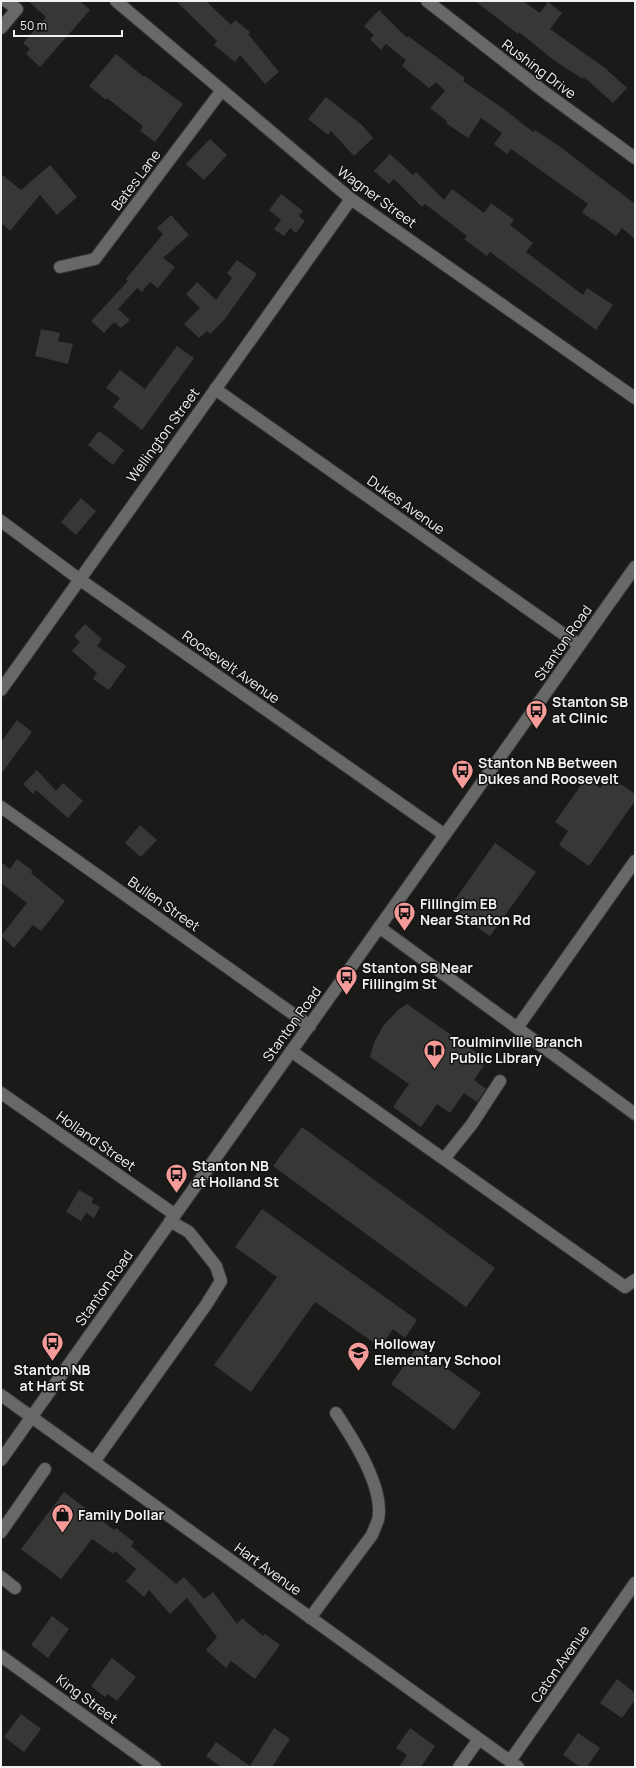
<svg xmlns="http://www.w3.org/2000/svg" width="636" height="1768" font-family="Manrope,sans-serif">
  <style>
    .building { fill: #373836 }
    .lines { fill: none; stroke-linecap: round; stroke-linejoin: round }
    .minor-casing { stroke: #343534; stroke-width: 14 }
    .minor { stroke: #676966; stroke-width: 12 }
    .labels { text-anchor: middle; stroke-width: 3; stroke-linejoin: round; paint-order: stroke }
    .street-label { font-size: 14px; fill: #f1f2f0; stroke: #111211 }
    .poi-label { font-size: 14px; font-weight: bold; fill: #f1f2f0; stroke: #111211; text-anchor: start }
  </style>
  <rect width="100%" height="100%" fill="#1a1b19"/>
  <path class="building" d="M28 1H80L90 10 40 67 26 54 30 49 23 43 46 17Z
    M176 1H206L231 25 235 20 250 32 248 34 279 72 265 84 240 55 235 62 214 45 217 41Z
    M475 1H523L540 13 548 2 562 13 550 29 605 68 627 88 613 103 584 77 583 79 555 61 519 32 518 34Z
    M379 10 407 38 408 36 465 78 463 81 504 109 533 132 535 130 559 146 635 204V239L622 228 616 236 593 219 592 220 582 212 588 204 511 149 507 154 494 144 502 133 481 118 468 138 446 123 447 121 430 108 445 91 436 82 429 88 402 66 406 60 386 44 381 50 370 39 374 35 364 26Z
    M116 54 144 77 145 76 183 104 155 142 140 131 143 126 107 98 106 100 89 86Z
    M326 97 362 125 373 138 354 156 331 131 328 135 308 119Z
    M210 139 227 155 204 180 186 164Z
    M390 154 413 175 416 172 444 200 452 189 484 213 491 203 514 220 510 225 533 243 526 252 583 295 587 288 613 305 596 330 490 252 487 256 464 239 467 236 425 204 422 207 394 179 389 184 374 171Z
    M50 165 77 197 57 215 40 195 10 231 1 223V174L21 190Z
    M281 194 303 211 299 216 305 221 296 233 290 228 284 236 274 229 281 220 269 210Z
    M171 215 189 235 163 258 175 267 158 288 150 282 142 292 137 288 118 309 130 320 121 328 114 322 104 333 91 321 128 281 126 279 163 234 157 228Z
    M237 260 257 274 224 320 210 334 207 331 199 338 184 324 200 308 186 294 197 282 216 300 232 278 227 273Z
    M41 329 60 333 58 341 73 344 68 364 35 356Z
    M177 346 194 358 142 430 113 407 120 398 106 388 120 370 145 389Z
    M99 431 124 450 113 465 88 445Z
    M81 498 96 511 76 535 61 522Z
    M85 624 102 639 97 646 126 666 109 690 93 679 97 673 72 651 80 642 74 636Z
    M17 720 32 732 1 774V742Z
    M37 770 56 791 63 783 83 801 68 818 36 790 33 794 23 784Z
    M609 776 635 794V801L589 866 559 845 568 831 555 822 586 778 600 788Z
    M140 825 157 840 141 857 125 843Z
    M495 843 536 872 490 936 449 908Z
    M17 859 33 871 31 873 65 901 41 931 33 925 14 948 1 936 27 903 1 883V862L10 869Z
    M407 1004 487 1060 474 1080 486 1089 477 1102 464 1093 450 1113 437 1104 421 1127 393 1107 409 1084 370 1057 374 1043 383 1026 398 1010Z
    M302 1127 495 1268 466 1307 273 1166Z
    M79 1190 93 1198 92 1203 100 1207 94 1218 86 1213 81 1221 66 1212Z
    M262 1209 417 1320 405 1338 393 1329 385 1341 373 1342 315 1302 251 1392 214 1365 277 1277 235 1247Z
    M417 1347 481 1393 454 1430 391 1384Z
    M64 1492 114 1530 116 1528 134 1542 131 1546 176 1584 184 1577 204 1599 213 1592 237 1624 242 1618 263 1636 265 1634 280 1645 255 1679 231 1661 226 1668 206 1650 217 1637 187 1598 170 1614 149 1590 144 1597 126 1581 136 1569 115 1551 113 1554 92 1539 61 1579 21 1549Z
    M52 1616 69 1629 48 1658 31 1645Z
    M112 1658 136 1677 117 1701 108 1694 105 1697 91 1686Z
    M617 1679 635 1693V1700L622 1718 600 1703Z
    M21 1714 41 1729 24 1752 4 1737Z
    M274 1728 290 1739 272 1767H221L206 1756 216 1742 250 1766Z
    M410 1728 435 1746 421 1767H399L407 1755 396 1748Z
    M578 1733 600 1748 587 1767H580L563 1755Z"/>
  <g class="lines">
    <defs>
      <path id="minor" d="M116 1 351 199 635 398
        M427 1 543 91 635 158
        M1 28 17 9 6 1
        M60 267 95 259 222 90
        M215 389 579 645
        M1 521 79 579 445 835
        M1 690 351 199
        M1 807 310 1026
        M379 927 635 1114
        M517 1028 635 861
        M291 1051 625 1287 635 1280
        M1 1093 174 1214
        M444 1159 472 1124 500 1081
        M1 1395 518 1767
        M1 1460 635 567
        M94 1462 206 1305 221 1281 216 1266 189 1232 170 1221
        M1 1532 45 1469
        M1 1577 15 1588
        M310 1618 372 1535C374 1530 376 1525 378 1520 385 1488 353 1439 336 1413
        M1 1656 155 1767
        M510 1761 635 1583
        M459 1767 479 1739"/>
    </defs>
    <use href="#minor" class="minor-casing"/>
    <use href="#minor" class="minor"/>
  </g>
  <defs>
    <symbol id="bus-pin" viewBox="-11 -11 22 30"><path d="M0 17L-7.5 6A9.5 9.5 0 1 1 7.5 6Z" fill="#f59b99" stroke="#111211"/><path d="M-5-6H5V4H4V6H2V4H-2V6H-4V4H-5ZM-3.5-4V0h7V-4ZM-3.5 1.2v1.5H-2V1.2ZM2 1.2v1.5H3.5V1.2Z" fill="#111"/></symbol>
    <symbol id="library-pin" viewBox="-11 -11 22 30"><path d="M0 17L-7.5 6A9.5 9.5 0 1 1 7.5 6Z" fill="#f59b99" stroke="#111211"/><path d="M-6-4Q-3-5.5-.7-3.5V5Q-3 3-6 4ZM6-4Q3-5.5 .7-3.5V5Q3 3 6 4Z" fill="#111"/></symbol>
    <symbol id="school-pin" viewBox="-11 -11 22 30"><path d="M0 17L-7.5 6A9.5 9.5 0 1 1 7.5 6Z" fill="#f59b99" stroke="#111211"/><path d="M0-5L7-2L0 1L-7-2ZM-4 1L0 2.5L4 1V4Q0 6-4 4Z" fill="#111"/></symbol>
    <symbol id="shop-pin" viewBox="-11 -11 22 30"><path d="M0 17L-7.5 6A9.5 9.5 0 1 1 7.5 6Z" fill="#f59b99" stroke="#111211"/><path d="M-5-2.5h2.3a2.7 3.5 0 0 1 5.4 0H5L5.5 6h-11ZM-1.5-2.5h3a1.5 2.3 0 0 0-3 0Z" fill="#111"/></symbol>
  </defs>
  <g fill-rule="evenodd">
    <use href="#bus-pin" x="524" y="698" width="25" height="34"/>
    <use href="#bus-pin" x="450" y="758" width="25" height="34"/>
    <use href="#bus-pin" x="392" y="900" width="25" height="34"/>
    <use href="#bus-pin" x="334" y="964" width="25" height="34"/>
    <use href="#library-pin" x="422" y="1038" width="25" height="34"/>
    <use href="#bus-pin" x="164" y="1162" width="25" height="34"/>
    <use href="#bus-pin" x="40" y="1330" width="25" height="34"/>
    <use href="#school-pin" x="346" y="1340" width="25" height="34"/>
    <use href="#shop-pin" x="50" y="1502" width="25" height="34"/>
  </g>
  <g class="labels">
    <g class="street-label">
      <text transform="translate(539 69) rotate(37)" y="5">Rushing Drive</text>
      <text transform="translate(136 180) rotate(-53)" y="5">Bates Lane</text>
      <text transform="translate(377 197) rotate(36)" y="5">Wagner Street</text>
      <text transform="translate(163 435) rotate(-54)" y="5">Wellington Street</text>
      <text transform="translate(406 505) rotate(35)" y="5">Dukes Avenue</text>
      <text transform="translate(563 643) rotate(-55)" y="5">Stanton Road</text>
      <text transform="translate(231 667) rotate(35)" y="5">Roosevelt Avenue</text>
      <text transform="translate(164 904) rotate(35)" y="5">Bullen Street</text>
      <text transform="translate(292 1024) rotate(-54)" y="5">Stanton Road</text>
      <text transform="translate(96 1141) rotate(35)" y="5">Holland Street</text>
      <text transform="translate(104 1288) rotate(-55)" y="5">Stanton Road</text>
      <text transform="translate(268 1569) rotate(36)" y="5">Hart Avenue</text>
      <text transform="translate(560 1664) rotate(-55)" y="5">Caton Avenue</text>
      <text transform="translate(87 1699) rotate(36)" y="5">King Street</text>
    </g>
    <g class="poi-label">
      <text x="552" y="707">Stanton SB<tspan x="552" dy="16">at Clinic</tspan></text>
      <text x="478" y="768">Stanton NB Between<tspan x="478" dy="16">Dukes and Roosevelt</tspan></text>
      <text x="420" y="909">Fillingim EB<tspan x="420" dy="16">Near Stanton Rd</tspan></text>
      <text x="362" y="973">Stanton SB Near<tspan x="362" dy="16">Fillingim St</tspan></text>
      <text x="450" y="1047">Toulminville Branch<tspan x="450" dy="16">Public Library</tspan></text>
      <text x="192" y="1171">Stanton NB<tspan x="192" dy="16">at Holland St</tspan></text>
      <text x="374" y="1349">Holloway<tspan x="374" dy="16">Elementary School</tspan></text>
      <text x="52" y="1375" text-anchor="middle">Stanton NB<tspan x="52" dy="16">at Hart St</tspan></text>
      <text x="78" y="1520">Family Dollar</text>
    </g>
  </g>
  <rect width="636" height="1768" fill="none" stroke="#f1f2f0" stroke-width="4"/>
  <path d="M14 30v6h108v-6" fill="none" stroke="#f1f2f0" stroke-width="2"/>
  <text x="20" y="30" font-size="12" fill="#f1f2f0" stroke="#111211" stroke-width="3" paint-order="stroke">50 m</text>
</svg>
